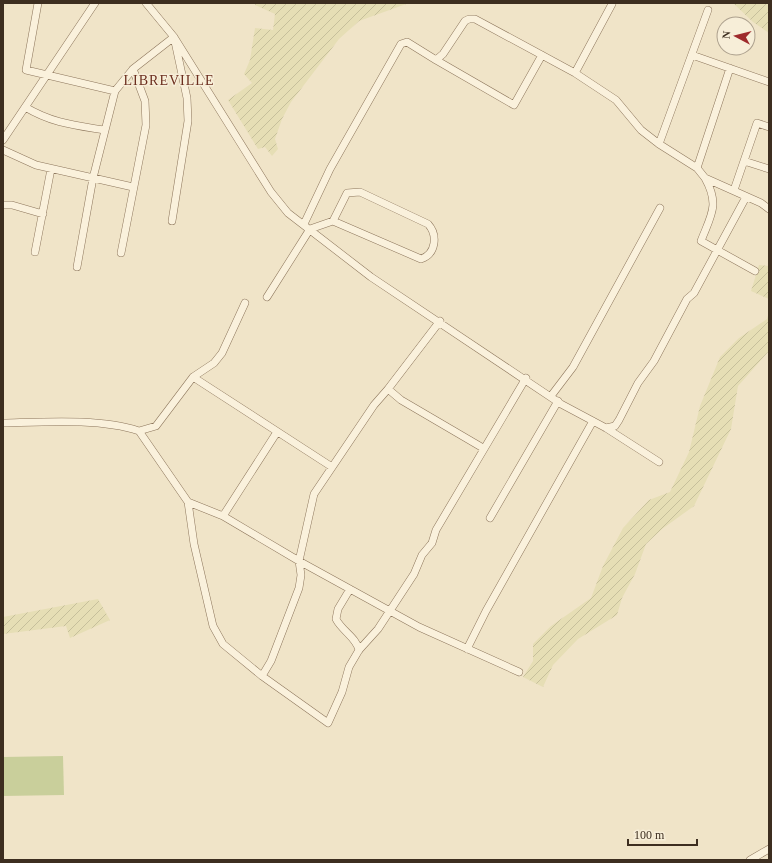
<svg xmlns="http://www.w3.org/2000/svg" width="772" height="863" font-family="'Times New Roman',serif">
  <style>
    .farmland { fill: url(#farmland-furrows) }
    .garden { fill: #c9cf9b }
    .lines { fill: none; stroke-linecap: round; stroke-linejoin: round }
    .minor-casing { stroke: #8d765c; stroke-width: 8 }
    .minor { stroke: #faf1dc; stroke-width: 7 }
    .labels { text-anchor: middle; stroke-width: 3; stroke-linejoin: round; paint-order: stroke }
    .quarter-label { font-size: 14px; letter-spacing: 1px; fill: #6b2e1e; stroke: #f7eed8 }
  </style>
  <defs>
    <pattern id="farmland-furrows" width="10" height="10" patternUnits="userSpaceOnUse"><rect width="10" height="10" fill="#e6deb5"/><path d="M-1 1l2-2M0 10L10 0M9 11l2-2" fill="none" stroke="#c6bf9b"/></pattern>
  </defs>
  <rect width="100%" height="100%" fill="#f0e4c8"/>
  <path class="farmland" d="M256 3H409L359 21 339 39 291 102 282 119 275 139 278 149 272 156 265 147 258 149 228 100 252 83 244 74 250 60 255 28 273 30 275 14 255 5Z
    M733 3H769V33L753 22Z
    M759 265 769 266V299L751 291Z
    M769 312V351L738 386 731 429 694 506 662 529 646 544 635 574 622 598 617 615 578 639 553 665 543 687 523 677 533 661V644L551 626 591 598 603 566 623 528 649 500 670 492 689 452 700 406 720 357 739 338 767 319Z
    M98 599 110 620 70 638 66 626 3 634V617Z"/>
  <path class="garden" d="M63 756 64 795 3 796V757Z"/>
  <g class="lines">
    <defs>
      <path id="minor" d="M38 3 26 70 115 91
        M146 3 174 37 271 192 288 213 371 277 561 404 606 428 659 462
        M692 55 769 82
        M436 60 514 105 542 55
        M575 73 612 4
        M25 107C52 123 73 125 104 130
        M3 140 95 3
        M659 144 708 10
        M3 150 36 165 133 187
        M744 161 769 169
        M697 168 730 68
        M705 178C720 205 711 215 701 241L755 271
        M734 190 757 123 769 127
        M3 205H12L43 214
        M304 224 330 169 401 44 407 42 436 60 443 54 465 21 469 19H475L575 73 616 100 641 130 659 144 697 168 705 178 761 203 769 209
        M35 252 51 169
        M121 253 146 125 145 101 133 69
        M77 267 93 178 115 91 133 69 174 37 187 98 188 121 172 221
        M267 297 310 229 333 221 421 259C436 254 438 235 428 224L360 192 347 193 333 221
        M193 377 332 467
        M388 389 401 400 483 448
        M551 396 573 367 660 208
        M3 423C44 422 100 418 139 431L188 502 223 516 299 561 419 627 519 672
        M606 428 615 426 619 420 638 383 654 361 687 299 694 293 746 197
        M139 431 156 426 193 377 214 363 222 353 245 303
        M188 502 194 544 213 626 223 644 262 676 328 723 342 692 349 667 359 650 378 629 414 574 422 555 432 543 436 530 526 378
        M223 516 277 432
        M490 518 558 401
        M350 589 338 609 336 619C342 631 356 637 359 650
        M467 649 486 611 593 421
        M262 676 271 661 299 588 301 575 299 561 314 494 374 405 388 389 440 321
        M750 860 769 849"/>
    </defs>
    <use href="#minor" class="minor-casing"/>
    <use href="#minor" class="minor"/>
  </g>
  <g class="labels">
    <g class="quarter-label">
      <text x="169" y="85">LIBREVILLE</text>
    </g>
  </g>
  <rect width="772" height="863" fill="none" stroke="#3d2e20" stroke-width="8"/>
  <g transform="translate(736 36) rotate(277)"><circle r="19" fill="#f7eed8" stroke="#ada18e"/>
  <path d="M0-3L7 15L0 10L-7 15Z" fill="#9e2a2b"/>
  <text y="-6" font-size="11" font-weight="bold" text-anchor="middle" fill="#3d2e20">N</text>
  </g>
  <path d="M628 839v6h69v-6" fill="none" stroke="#3d2e20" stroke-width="2"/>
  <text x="634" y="839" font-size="12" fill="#3d2e20" stroke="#f7eed8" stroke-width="3" paint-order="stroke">100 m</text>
</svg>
